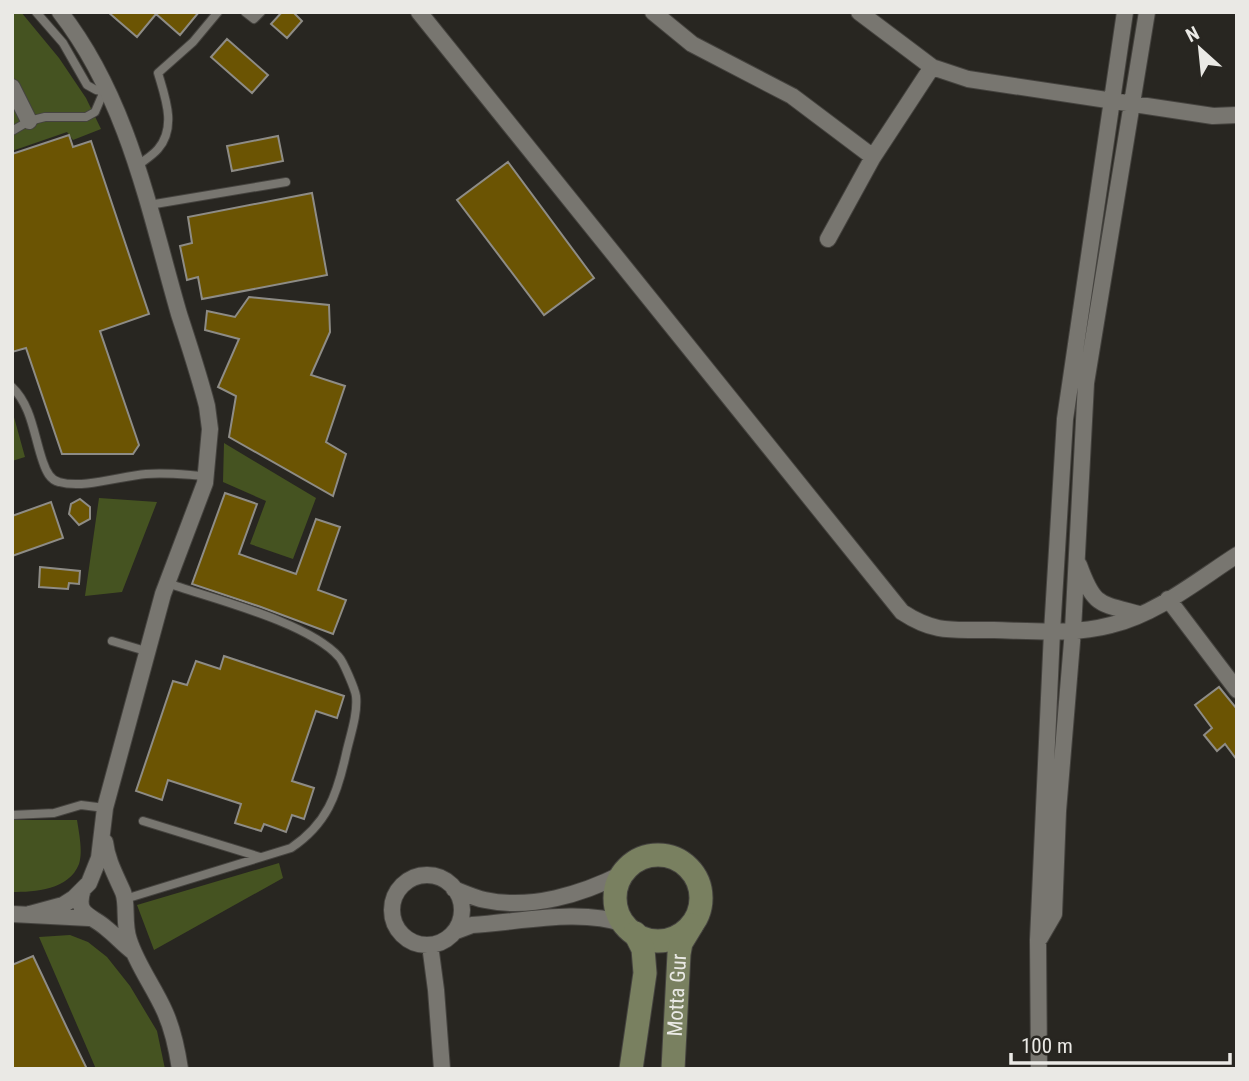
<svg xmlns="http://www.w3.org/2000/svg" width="1249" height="1081" font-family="'Roboto Condensed',sans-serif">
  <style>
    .green { fill: #455321 }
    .building { fill: #6b5403; stroke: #8e8c86; stroke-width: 2 }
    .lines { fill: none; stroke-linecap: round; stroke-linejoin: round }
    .lane-casing { stroke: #45433f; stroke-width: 10 }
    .street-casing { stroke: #45433f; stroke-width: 18 }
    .secondary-casing { stroke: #45433f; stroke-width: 25 }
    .lane { stroke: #787670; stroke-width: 8 }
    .street { stroke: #787670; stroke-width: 16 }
    .secondary { stroke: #798060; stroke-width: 23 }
    .labels { text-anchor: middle; stroke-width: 5; stroke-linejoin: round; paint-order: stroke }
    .street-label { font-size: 21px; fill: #eae9e5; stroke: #282621 }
  </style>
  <rect width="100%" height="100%" fill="#282621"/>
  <path class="green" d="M12 12H21L59 58 86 98 101 129 73 140 67 132 12 151Z
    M12 410 25 457 12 461Z
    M224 443 316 498 293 559 250 544 266 501 223 482Z
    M99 498 157 502 122 592 85 596Z
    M12 820H77C79 833 83 851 79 864 69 890 35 892 12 892Z
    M279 863 283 878 154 950 137 905Z
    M70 935 88 942 107 957 130 986 157 1031 165 1069H96L39 937Z"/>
  <path class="building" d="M108 12H199L180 35 156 14 137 37Z
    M282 12H293L302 21 287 38 271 24Z
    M227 39 268 75 252 93 211 57Z
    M69 135 73 147 91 141 149 314 100 331 139 445 133 454H62L26 348 12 352V154Z
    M278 136 283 161 232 171 227 146Z
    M508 162 594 278 544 315 457 200Z
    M312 193 327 275 202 299 198 277 187 280 180 246 192 243 188 217Z
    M249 297 329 305 330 332 311 375 345 386 326 442 346 454 333 496 229 437 236 396 218 387 239 339 205 330 207 311 235 317Z
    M225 493 257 504 239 554 296 574 316 519 340 527 318 590 346 600 333 634 261 607 192 584Z
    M80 499 90 507V519L79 525 69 514 71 504Z
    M51 502 63 538 12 556V516Z
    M40 567 80 571 79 584 69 583 68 589 39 587Z
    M224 656 344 696 337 718 316 711 292 781 314 788 304 819 292 815 286 832 264 824 261 831 235 823 241 804 168 780 162 800 136 791 173 681 187 685 196 661 220 669Z
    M1219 687 1237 709V760L1225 744 1217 751 1204 735 1212 728 1195 705Z
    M33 956 67 1028 87 1069H12V965Z"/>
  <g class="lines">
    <defs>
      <path id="lane" d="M36 12 63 43 87 85 96 90 108 92
        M245 12 254 19 261 12
        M12 131 29 121 45 117H86L95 112 104 91
        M136 167C143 161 152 156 158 149 177 127 165 97 158 73L193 42 218 12
        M149 205 286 182
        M12 387C32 406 34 437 43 462 46 471 50 480 59 482 84 489 121 476 146 474 166 472 187 475 206 476
        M112 641 149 652
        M12 815 54 813 81 805 105 808
        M143 821 260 857
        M125 899 291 848C327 824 337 795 346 754 350 736 358 714 356 696 355 689 343 661 339 657 308 622 213 599 167 583"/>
      <path id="street" d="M419 12 902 612C937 635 955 629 994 630 1032 631 1074 635 1111 625 1157 614 1198 580 1237 555
        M653 12 692 44 792 96 873 157
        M859 12 932 67 968 79 1213 116 1237 115
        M12 87 29 121
        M828 239 873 157 932 67
        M1079 565C1094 606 1098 603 1139 614
        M1168 599 1237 690
        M105 842C107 860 116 876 123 892 128 904 123 923 129 940 137 965 154 987 165 1012 173 1030 177 1049 180 1069
        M392 910a35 35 0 1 1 70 0a35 35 0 1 1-70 0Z
        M83 889C74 916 92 915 106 928 115 935 123 944 132 951
        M454 889C464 893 475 898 485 900 531 910 582 894 622 874
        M12 914 89 918
        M30 914 63 905 74 898 89 883 99 858 105 808 163 594 205 483 210 429 207 406C199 375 189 345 179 314 149 210 128 99 60 12
        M456 931 472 925C521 922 579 908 625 924
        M1040 938 1054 914 1058 811 1073 630 1086 383 1147 12
        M430 945 436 990 442 1069
        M1039 1069 1038 940 1052 632 1065 419 1125 12"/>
      <g id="secondary">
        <circle cx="658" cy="898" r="43"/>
        <path d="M631 1069 645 973 643 949 635 933"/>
        <path id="s1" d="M673 1069 679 954 681 943 692 925"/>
      </g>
    </defs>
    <use href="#lane" class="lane-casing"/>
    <use href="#street" class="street-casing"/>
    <use href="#secondary" class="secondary-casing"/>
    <use href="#lane" class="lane"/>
    <use href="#street" class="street"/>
    <use href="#secondary" class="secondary"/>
  </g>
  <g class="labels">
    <g class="street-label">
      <text dy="7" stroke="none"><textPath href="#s1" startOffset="74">Motta Gur</textPath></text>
    </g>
  </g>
  <rect width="1249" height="1081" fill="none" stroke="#eae9e5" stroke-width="28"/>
  <g transform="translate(1200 49) rotate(333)" stroke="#282621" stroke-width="5" paint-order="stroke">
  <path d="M0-5L12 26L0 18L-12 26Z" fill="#eae9e5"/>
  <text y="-10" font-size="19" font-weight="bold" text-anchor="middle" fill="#eae9e5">N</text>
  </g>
  <path d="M1011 1053v10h219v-10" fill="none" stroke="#eae9e5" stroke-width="3.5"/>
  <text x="1021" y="1053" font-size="21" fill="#eae9e5" stroke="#282621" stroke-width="5" paint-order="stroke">100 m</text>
</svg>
